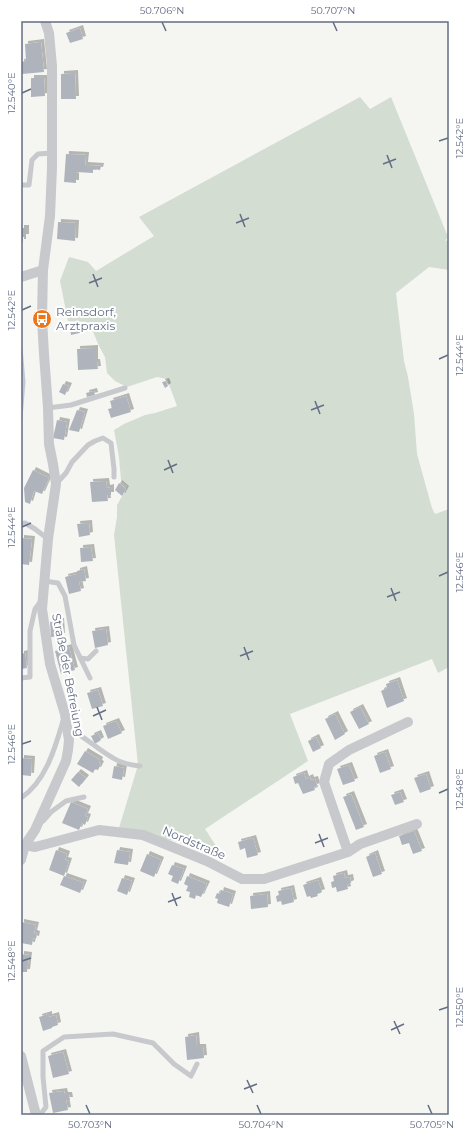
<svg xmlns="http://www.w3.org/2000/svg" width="470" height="1136" font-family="Montserrat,sans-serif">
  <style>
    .green { fill: #d4ddd2 }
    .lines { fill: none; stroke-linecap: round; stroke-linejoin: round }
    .stream { stroke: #c2cad1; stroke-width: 3 }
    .building { fill: #afb4bc; filter: url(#shadow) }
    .service { stroke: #c7c9cd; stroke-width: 5 }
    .minor { stroke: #c7c9cd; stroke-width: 10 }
    .ticks { fill: none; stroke: #636e84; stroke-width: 1.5 }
    .labels { text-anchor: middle; stroke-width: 4; stroke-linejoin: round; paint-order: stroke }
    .poi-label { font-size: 12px; fill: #636e84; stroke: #fff; text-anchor: start }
    .street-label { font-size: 12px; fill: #636e84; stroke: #fff }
    .neatline { fill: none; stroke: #636e84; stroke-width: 1.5 }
    .ticks-label { font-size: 10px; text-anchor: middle; fill: #636e84 }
  </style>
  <defs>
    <filter id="shadow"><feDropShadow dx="3" dy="-3" stdDeviation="0" flood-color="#0004"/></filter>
  </defs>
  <rect width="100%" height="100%" fill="#f5f6f1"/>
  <path class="green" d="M360 97 370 109 391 97 448 237 445 241 449 240V270L429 267 396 293 404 361 408 377 414 414 417 454 432 508 435 514 449 509V667L438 673 432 659 290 714 308 761 205 829 220 852 119 828 138 765 114 535 117 517V505L128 486 121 480 119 457 114 430 124 424 145 415 155 413 177 406 167 379 157 377 127 387 115 381 107 373 105 357 99 346 89 322 68 321 60 281 69 257 88 262 96 271 154 236 139 217Z"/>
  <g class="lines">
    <path class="stream" d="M21 348 24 382 21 418"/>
  </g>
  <path class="building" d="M80 28 83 39 70 43 66 33Z
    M41 42 44 72 22 74 21 62 26 61 25 44Z
    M75 73 76 99H61V74Z
    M31 78H44L45 96 31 97Z
    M66 154 86 155 85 165 101 166 100 170 93 169V173L76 172V183L64 182Z
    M58 222 76 223 75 241 57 239Z
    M21 228H26V237H23V242H21Z
    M87 325 88 331 71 335 70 328Z
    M95 348V362H97L98 369 78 370 77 349Z
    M166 381 168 386 165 388 162 382Z
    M63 384 69 386 65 395 59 392Z
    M94 391 95 395 87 397 86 393Z
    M126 396 131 412 111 418 108 409 112 408 110 401Z
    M77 410 85 412 79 432 69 430Z
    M57 420 67 422 64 440 53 438Z
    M33 470 49 478 42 494 34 491 30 504 25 502 24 488Z
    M106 481 107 488 111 487V495H107L108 501 92 502 90 482Z
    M119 483 126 489 122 496 115 490Z
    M89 523 90 535 79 537 77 524Z
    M21 538 32 539 29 565 21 564Z
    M91 547 93 561 81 562 80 548Z
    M84 569 86 581 79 582 81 591 69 594 65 577 77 574V571Z
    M61 621 62 636 51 637 50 622Z
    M106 629 108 645 95 648 92 631Z
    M69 647 75 670 61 674 55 651Z
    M25 653 27 668 21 669V654Z
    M397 680 404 701 387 708 381 691 387 688 386 684Z
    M98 690 103 706 92 709 87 693Z
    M360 707 369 724 359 729 350 712Z
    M335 714 345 734 335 740 325 719Z
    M116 721 122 733 108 739 103 726Z
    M98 733 101 740 95 744 91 736Z
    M316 737 321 748 313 752 308 741Z
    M85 751 100 760 99 763 101 764 98 770 95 769 93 773 77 764Z
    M385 752 391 769 380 773 374 756Z
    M21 758 32 759 31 776 21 775Z
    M349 765 355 781 343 785 337 769Z
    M114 766 124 768 122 780 112 778Z
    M78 772 86 778 79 787 71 780Z
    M304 773 306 779 310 777 311 780 315 779 317 786 314 787 315 790 303 794 298 783 295 784 293 777Z
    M426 774 431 789 420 793 414 778Z
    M400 792 404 802 395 805 391 795Z
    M351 794 364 827 356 830 343 797Z
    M71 802 88 809 85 816 88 817 85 825 82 823 79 830 62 823Z
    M414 831 422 851 413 854 409 843 402 845 399 836Z
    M253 838 258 855 247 858 245 848 240 850 238 842Z
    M56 850 67 854 65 860 69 861 64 876 49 870Z
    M117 850 130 852 128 865 114 863Z
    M375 853 382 874 373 877 366 857Z
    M147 854 161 860 154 877 140 871Z
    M172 865 184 869 178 884 171 881 173 876 168 874Z
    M344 873 345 878 350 877 351 883 347 885 348 889 337 892 336 887 332 888 331 882 334 881 333 876Z
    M64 876 84 883 80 893 60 885Z
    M187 876 207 884 201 897 196 895 195 899 189 897 190 892 186 891 188 886 184 884Z
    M122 878 132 881 127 895 117 891Z
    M318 880 322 892 317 894 318 896 311 898 310 896 307 897 303 885Z
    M291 888 294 902 282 905 281 901 277 902 276 896 279 895 278 891Z
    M221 890 233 894 229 907 217 903 218 899 215 898 217 893 220 894Z
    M267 894 268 907 251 909 250 896Z
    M21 922 36 925 34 933 37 934 36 939 33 938 32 945 21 943Z
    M21 954 29 955 27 972H21Z
    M49 1014V1017L56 1015 58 1025 52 1027V1028L43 1031 39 1017Z
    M196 1035 197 1047H203L204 1058 187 1060 185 1037Z
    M63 1052 69 1074 53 1078 48 1056Z
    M64 1091 65 1095H69L70 1100H66L68 1110 53 1113 49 1093Z"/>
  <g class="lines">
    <path class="service" d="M21 185H29L32 160 38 154 52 153
      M48 408 71 405 125 388
      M56 484 66 473 72 462 88 445 95 441 103 438 111 443 114 469V477
      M21 524 25 523 35 529 48 539
      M44 581 58 583 65 596 74 645 90 678
      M80 658 88 659 96 651
      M21 678 30 677V631L35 609 41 601
      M68 728C84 736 97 749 113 758 121 763 131 765 140 766
      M21 798C46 781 55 748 63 721
      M43 821 51 812 66 801 84 797
      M40 1115 46 1107 43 1077V1051L64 1037 113 1034 153 1043 174 1064 191 1076 197 1064"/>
    <path class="minor" d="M21 277 43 270
      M408 722 349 750 329 764 324 782 348 852 360 844 417 824
      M25 845 35 847 99 830 143 835 207 861 242 879H264L348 852
      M21 860 25 845 35 830 66 761 68 750 69 740 67 728 65 714 50 664 42 609 48 539 56 484 53 464 49 444 48 408 44 354 42 319 43 270 50 216 52 168V66L49 33 45 21
      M21 1056 36 1115"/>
  </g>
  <path class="ticks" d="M162 22 166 31M333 22 337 31M22 93 31 89M439 141 448 138M387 155 392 168M383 164 396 159M240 214 245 227M236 223 249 218M93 274 98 287M89 283 102 278M22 310 31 306M439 359 448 355M315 401 320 414M311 410 324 405M168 460 173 473M164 470 177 464M22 527 31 523M439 576 448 572M391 588 396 601M387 597 400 592M244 647 249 660M240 656 253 651M97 707 102 720M93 716 106 710M22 744 31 741M439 793 448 789M319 834 324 847M315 843 328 838M172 893 177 906M168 902 181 897M22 961 31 958M439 1010 448 1007M394 1021 400 1034M391 1030 404 1024M247 1080 253 1093M244 1089 257 1084M86 1105 90 1114M257 1105 261 1114M428 1105 432 1114"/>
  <defs>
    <symbol id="bus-disc" viewBox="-11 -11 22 22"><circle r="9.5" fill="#ec771b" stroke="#fff"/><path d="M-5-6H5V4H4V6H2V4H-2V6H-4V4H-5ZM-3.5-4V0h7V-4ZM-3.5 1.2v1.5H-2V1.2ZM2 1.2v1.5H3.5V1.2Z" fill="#fff"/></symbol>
  </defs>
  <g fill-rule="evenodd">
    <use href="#bus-disc" x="31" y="308" width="22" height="22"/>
  </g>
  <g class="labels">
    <g class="poi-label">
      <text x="56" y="316">Reinsdorf,<tspan x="56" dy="14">Arztpraxis</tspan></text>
    </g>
    <g class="street-label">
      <text transform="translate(68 675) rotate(79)" y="4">Straße der Befreiung</text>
      <text transform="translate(194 843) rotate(23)" y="4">Nordstraße</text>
    </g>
  </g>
  <rect width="470" height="1136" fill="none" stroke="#ffffff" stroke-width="44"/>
  <rect x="22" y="22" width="426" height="1092" class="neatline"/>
  <g class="ticks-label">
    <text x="162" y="14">50.706°N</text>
    <text x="333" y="14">50.707°N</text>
    <text transform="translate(11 93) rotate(-90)" y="4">12.540°E</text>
    <text transform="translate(459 138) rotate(-90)" y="4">12.542°E</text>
    <text transform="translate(11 310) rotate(-90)" y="4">12.542°E</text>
    <text transform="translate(459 355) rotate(-90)" y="4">12.544°E</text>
    <text transform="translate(11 527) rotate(-90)" y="4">12.544°E</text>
    <text transform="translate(459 572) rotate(-90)" y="4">12.546°E</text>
    <text transform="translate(11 744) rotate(-90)" y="4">12.546°E</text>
    <text transform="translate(459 789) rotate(-90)" y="4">12.548°E</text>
    <text transform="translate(11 961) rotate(-90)" y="4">12.548°E</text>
    <text transform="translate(459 1007) rotate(-90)" y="4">12.550°E</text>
    <text x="90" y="1128">50.703°N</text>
    <text x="261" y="1128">50.704°N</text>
    <text x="432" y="1128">50.705°N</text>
  </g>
</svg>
